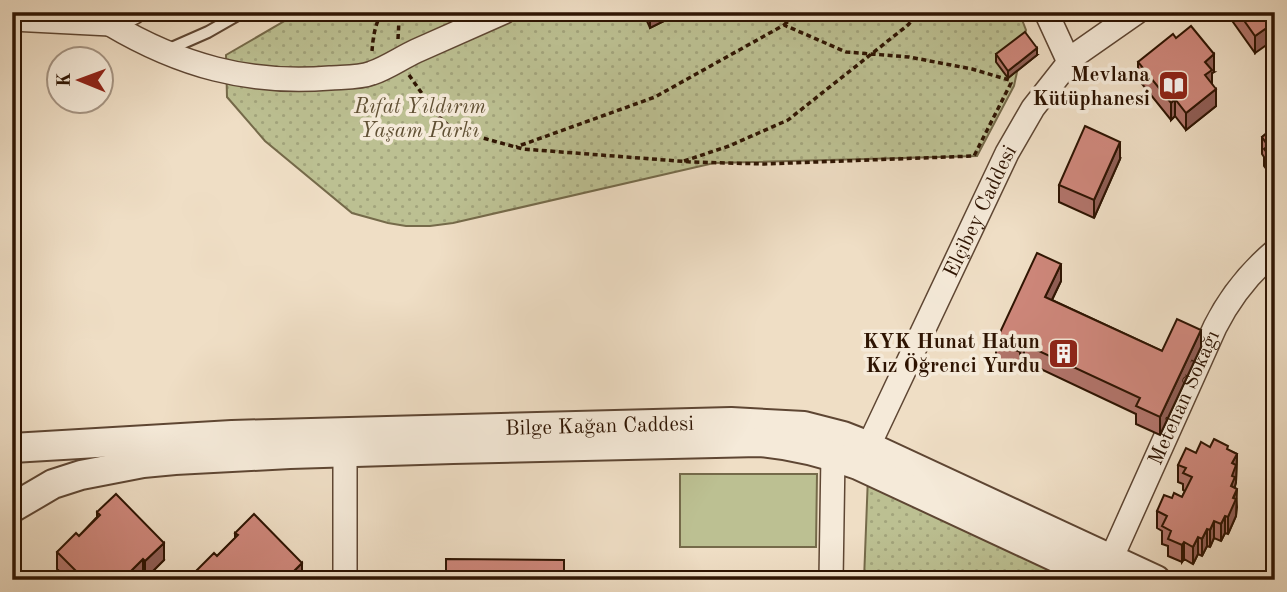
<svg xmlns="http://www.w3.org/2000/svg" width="1287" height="592" font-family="'Old Standard TT',serif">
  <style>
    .grass { fill: url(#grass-dots); stroke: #756a4a; stroke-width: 2 }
    .garden { fill: #bcc092; stroke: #756a4a; stroke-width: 2 }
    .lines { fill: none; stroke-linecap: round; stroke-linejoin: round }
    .service-casing { stroke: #5e4633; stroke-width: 14 }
    .minor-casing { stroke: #5e4633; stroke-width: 26 }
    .tertiary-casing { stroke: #5e4633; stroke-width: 32 }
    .path { stroke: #2e1402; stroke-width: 3.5; stroke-dasharray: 5 3.5; stroke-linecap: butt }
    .service { stroke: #f5ead9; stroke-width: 10 }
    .minor { stroke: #f5ead9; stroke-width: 23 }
    .tertiary { stroke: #f5ead9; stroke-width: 28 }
    .wall { fill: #b1746a; stroke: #2e1402; stroke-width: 2 }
    .shaded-wall { fill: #905e56; stroke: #2e1402; stroke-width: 2 }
    .building { fill: #ce877b; stroke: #2e1402; stroke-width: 2 }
    .labels { text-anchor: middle; stroke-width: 7; stroke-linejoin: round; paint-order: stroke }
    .poi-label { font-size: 21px; font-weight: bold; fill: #2e1402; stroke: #f5ead9; text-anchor: end }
    .park-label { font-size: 21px; font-style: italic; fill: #605034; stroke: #f5ead9 }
    .street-label { font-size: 21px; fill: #2e1402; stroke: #f5ead9 }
  </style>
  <defs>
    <pattern id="grass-dots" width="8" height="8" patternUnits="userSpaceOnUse" patternTransform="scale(1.75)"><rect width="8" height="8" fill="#bcc092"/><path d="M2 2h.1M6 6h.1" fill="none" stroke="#a2a47c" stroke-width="1.8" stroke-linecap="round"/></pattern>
  </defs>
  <rect width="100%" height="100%" fill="#efdec5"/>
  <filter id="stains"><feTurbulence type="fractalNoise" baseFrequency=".00286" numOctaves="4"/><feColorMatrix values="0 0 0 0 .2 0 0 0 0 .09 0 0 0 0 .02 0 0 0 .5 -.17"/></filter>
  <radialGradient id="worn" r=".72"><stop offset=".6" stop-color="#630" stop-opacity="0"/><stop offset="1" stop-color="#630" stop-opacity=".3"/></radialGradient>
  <path class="grass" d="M300 12H1019L1026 30 1014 86 977 156 714 163 453 223 430 226H406L388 223 352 213 265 141 227 97 226 55Z
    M868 476 1091 580H864Z"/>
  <path class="garden" d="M680 474H817L816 547H680Z"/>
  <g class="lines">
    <defs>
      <path id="service" d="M167 50 208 32 243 12"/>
      <g id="minor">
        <path d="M1046 12 1069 62"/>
        <path d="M12 19 110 24 134 12"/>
        <path d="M110 24C179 65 249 85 330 78 343 77 360 78 372 73 387 68 401 58 416 51 445 38 474 25 504 12"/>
        <path id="s1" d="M868 447 1007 153 1033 108 1074 56 1137 12"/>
        <path d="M345 452V580"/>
        <path id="s2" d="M1111 559 1215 327C1230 297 1249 273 1275 251"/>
        <path d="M831 580 833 455"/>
      </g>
      <g id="tertiary">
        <path id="s3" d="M12 448 232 435 731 422 804 426 843 436 861 443 1156 580"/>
        <path d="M12 508 53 484 81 475 143 463 175 460 290 454 453 449 759 442C794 445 825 453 858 465L1105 580"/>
      </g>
    </defs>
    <use href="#service" class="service-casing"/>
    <use href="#minor" class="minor-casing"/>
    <use href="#tertiary" class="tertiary-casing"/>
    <path class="path" d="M784 25 798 12
      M398 39 399 20 407 12
      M372 51C373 38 375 22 383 12
      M409 75 437 115 449 126 479 137 523 149 691 162 764 164 974 156 1011 83 1009 80 972 69 909 57 846 52 784 25 655 97 516 147
      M684 161 729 146 788 120 908 25 919 12"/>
    <use href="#service" class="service"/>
    <use href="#minor" class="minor"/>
    <use href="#tertiary" class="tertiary"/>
  </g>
  <path class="wall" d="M643 12H682L650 28Z
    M1228 12H1275L1255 53 1228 15Z
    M996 54 1037 55 1008 78 996 62Z
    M1138 62 1214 72 1212 73V84L1216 106 1186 130 1175 116 1171 120 1138 79Z
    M1275 119V181L1264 166V157L1262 154V137L1269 131V123Z
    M1120 159 1094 218 1059 202V185Z
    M1061 281 1052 300 1162 351 1201 347 1160 435 1136 424V414L1024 361 1020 369 996 358V341Z
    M1210 447 1228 450 1237 454 1236 482 1235 486 1237 507 1236 516 1228 534 1225 533 1221 541 1214 538 1210 547 1207 546 1202 556 1198 554 1193 564 1184 559 1182 562 1168 556V546L1162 544V531L1157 528V511L1172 498 1182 497 1185 491 1183 490V484L1178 482V465L1196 453Z
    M97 512 164 560 145 579 143 576 139 580H68L57 569V552L79 536 97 517Z
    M235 533 302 580H195V572L217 556 235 538Z"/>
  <path class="shaded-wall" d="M661 12H682L650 28V17Z
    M1275 22V39L1255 53V36Z
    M1037 48V55L1008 78V71Z
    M1214 54V72L1212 73V87L1205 79V62Z
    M1216 89V106L1186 130V113Z
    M1175 99V116L1171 120V103Z
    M1120 142V159L1094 218V200Z
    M1061 264V281L1045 314V297Z
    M1201 330V347L1160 435V417Z
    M1024 344V361L1020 369V352Z
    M1237 454 1236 482 1235 486V494L1231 504 1232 463Z
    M1237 489 1236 516 1228 534V517L1233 498Z
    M1225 516V533L1221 541V524Z
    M1214 521V538L1210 547V530Z
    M1207 529V546L1202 556V539Z
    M1198 537V554L1193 564V547Z
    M1184 542V559L1182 562V545Z
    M164 543V560L145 579V561Z
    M143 559V576L139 580H122Z
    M302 563V580H285Z"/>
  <path class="building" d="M648 12H661L650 17Z
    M1238 12H1275V22L1255 36Z
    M1191 26 1214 54 1205 62 1212 70 1205 75 1216 89 1186 113 1175 99 1171 103 1138 62 1173 34 1176 38Z
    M1025 32 1037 48 1008 71 996 54Z
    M1275 119V163L1264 149 1268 146 1262 137 1273 129 1269 123Z
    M1085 126 1120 142 1094 200 1059 185Z
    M1037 253 1061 264 1045 297 1162 351 1177 319 1201 330 1160 417 1136 406 1140 398 1024 344 1020 352 996 341Z
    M1214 439 1228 446 1227 449 1237 454 1232 463 1236 465 1232 476 1235 477 1231 486 1237 489 1233 498 1236 499 1228 517 1225 516 1221 524 1214 521 1210 530 1207 529 1202 539 1198 537 1193 547 1184 542 1182 545 1168 539 1171 531 1162 526 1167 516 1157 511 1164 495 1172 498 1174 493 1182 497 1192 477 1183 473 1186 468 1178 465 1186 448 1196 453 1201 442 1210 447Z
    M116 494 164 543 145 561 143 559 122 580H85L57 552 76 533 79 536 100 515 97 512Z
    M254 514 302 563 285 580H203L195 572 214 553 217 556 238 535 235 533Z
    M446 559 564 560V580H446Z"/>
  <defs>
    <symbol id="library-square" viewBox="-11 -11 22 22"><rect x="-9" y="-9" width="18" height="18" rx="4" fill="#8f2418" stroke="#f5ead9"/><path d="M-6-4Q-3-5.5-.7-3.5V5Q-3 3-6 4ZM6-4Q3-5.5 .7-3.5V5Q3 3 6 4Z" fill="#fff"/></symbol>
    <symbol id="building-square" viewBox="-11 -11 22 22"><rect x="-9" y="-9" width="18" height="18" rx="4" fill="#8f2418" stroke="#f5ead9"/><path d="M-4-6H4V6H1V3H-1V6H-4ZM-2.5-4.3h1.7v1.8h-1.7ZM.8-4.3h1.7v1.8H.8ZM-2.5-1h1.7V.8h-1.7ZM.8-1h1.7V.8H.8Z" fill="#fff"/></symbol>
  </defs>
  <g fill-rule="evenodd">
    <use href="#library-square" x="1156" y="68" width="35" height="35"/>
    <use href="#building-square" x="1046" y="336" width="35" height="35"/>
  </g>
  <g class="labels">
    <g class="poi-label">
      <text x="1150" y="81">Mevlana<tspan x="1150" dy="24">Kütüphanesi</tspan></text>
      <text x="1040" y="348">KYK Hunat Hatun<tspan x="1040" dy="24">Kız Öğrenci Yurdu</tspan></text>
    </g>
    <g class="park-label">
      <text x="420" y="113">Rıfat Yıldırım<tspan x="420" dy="24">Yaşam Parkı</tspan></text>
    </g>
    <g class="street-label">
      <text dy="7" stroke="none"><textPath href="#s1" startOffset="261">Elçibey Caddesi</textPath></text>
      <text dy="7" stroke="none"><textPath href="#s2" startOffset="177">Metehan Sokağı</textPath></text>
      <text dy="7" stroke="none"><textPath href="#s3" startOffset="588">Bilge Kağan Caddesi</textPath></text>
    </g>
  </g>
  <rect width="1287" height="592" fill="none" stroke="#efdec5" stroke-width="42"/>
  <rect x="14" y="14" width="1259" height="564" fill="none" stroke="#2e1402" stroke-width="3.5"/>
  <rect x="21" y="21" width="1245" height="550" fill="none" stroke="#2e1402" stroke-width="2"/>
  <g transform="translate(80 80) rotate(271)"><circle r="33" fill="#f5ead9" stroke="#a59483" stroke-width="2"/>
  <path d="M0-5L12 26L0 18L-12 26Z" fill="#8f2418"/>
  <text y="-10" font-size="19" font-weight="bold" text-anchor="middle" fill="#2e1402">K</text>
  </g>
  <rect width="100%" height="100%" filter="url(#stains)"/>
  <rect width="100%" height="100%" fill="url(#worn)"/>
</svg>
